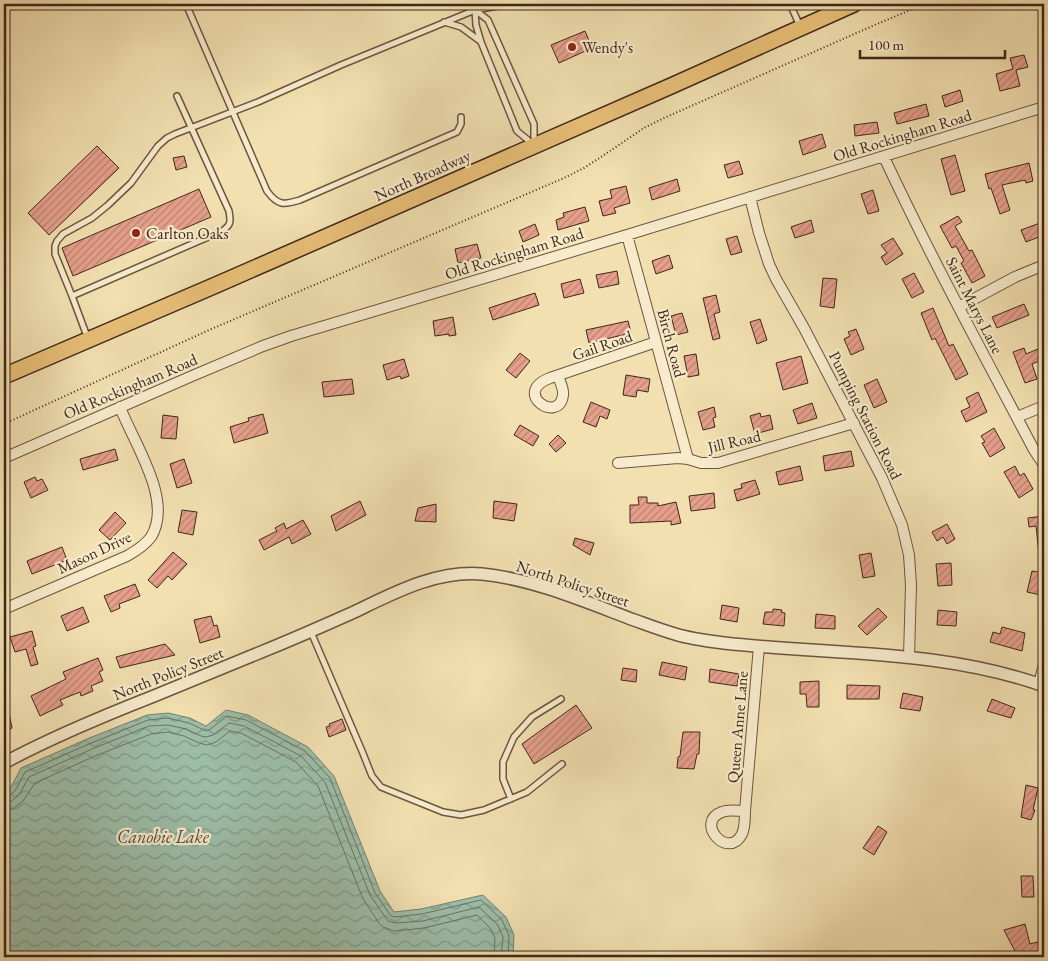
<svg xmlns="http://www.w3.org/2000/svg" width="1048" height="961" font-family="'EB Garamond',serif">
  <style>
    .water { fill: url(#water-waves); stroke: #77816f }
    .lines { fill: none; stroke-linecap: round; stroke-linejoin: round }
    .shore { stroke: #6e7261; stroke-width: 1 }
    .building { fill: url(#building-hatch); stroke: #3f271a }
    .service-casing { stroke: #6c5540; stroke-width: 8 }
    .minor-casing { stroke: #6c5540; stroke-width: 12 }
    .tertiary-casing { stroke: #6c5540; stroke-width: 14 }
    .primary-casing { stroke: #3f271a; stroke-width: 18 }
    .path { stroke: #3f271a; stroke-width: 2; stroke-dasharray: 1 2.5; stroke-linecap: butt }
    .service { stroke: #f7ebcc; stroke-width: 5 }
    .minor { stroke: #f7ebcc; stroke-width: 10 }
    .tertiary { stroke: #f7ebcc; stroke-width: 11 }
    .primary { stroke: #e9c078; stroke-width: 15 }
    .poi-dot { fill: #8f2418; stroke: #f7ebcc; stroke-width: 2 }
    .labels { text-anchor: middle; stroke-width: 4.5; stroke-linejoin: round; paint-order: stroke }
    .poi-label { font-size: 16px; fill: #3f271a; stroke: #f7ebcc; text-anchor: start }
    .street-label { font-size: 16px; fill: #3f271a; stroke: #f7ebcc }
    .water-label { font-size: 18px; font-style: italic; fill: #564c3e; stroke: #f7ebcc }
  </style>
  <defs>
    <pattern id="water-waves" width="16" height="10" patternUnits="userSpaceOnUse" patternTransform="scale(1.25)"><rect width="16" height="10" fill="#9cbda8"/><path d="M0 5q4-4 8 0t8 0" fill="none" stroke="#819a88"/></pattern>
    <pattern id="building-hatch" width="6" height="6" patternUnits="userSpaceOnUse" patternTransform="scale(1.25)"><rect width="6" height="6" fill="#e6a08c"/><path d="M-1 1l2-2M0 6l6-6M5 7l2-2" fill="none" stroke="#bc8272"/></pattern>
  </defs>
  <rect width="100%" height="100%" fill="#f2e0b1"/>
  <filter id="stains"><feTurbulence type="fractalNoise" baseFrequency=".004" numOctaves="4"/><feColorMatrix values="0 0 0 0 .2 0 0 0 0 .09 0 0 0 0 .02 0 0 0 .5 -.17"/></filter>
  <radialGradient id="worn" r=".72"><stop offset=".6" stop-color="#630" stop-opacity="0"/><stop offset="1" stop-color="#630" stop-opacity=".3"/></radialGradient>
  <path class="water" d="M226 710 248 715 308 747 334 776 380 891 394 912 421 909 483 895 506 917 514 935 513 957H4V793L11 787 21 768 87 739 147 715 168 713 190 718 206 726Z"/>
  <g class="lines">
    <path class="shore" d="M4 797 8 796 15 791 25 772 89 744 148 720 168 718 189 723 206 731 209 730 227 716 246 720 305 751 330 778 375 893 391 916 395 917 422 914 481 900 502 920 509 936 508 957
      M4 803 10 802 19 795 29 777 92 749 149 726 168 725 186 729 201 736 206 737 213 735 229 723 244 726 301 756 325 782 370 895 388 921 396 923 423 921 479 907 497 924 503 937 501 957
      M4 810 13 809 23 801 35 783 95 756 151 734 168 732 184 736 199 743 207 745 216 742 230 731 241 733 296 762 318 786 363 899 379 923 383 927 394 931 424 928 477 915 490 928 495 938 494 957"/>
  </g>
  <path class="building" d="M585 31 592 48 559 63 551 45Z
    M1024 55 1028 67 1016 70 1020 86 1000 91 996 74 1013 69 1010 58Z
    M960 90 963 101 945 107 942 96Z
    M926 104 929 116 897 124 894 113Z
    M877 122 879 133 855 136 854 125Z
    M822 134 826 147 803 155 799 141Z
    M97 146 119 168 49 235 28 213Z
    M955 155 965 191 951 195 941 159Z
    M184 156 187 167 176 170 173 158Z
    M739 161 743 174 728 178 724 165Z
    M1029 163 1033 181 1026 183 1025 180 1002 185 1010 210 1000 214 991 188 989 189 985 174Z
    M677 179 680 191 652 200 649 188Z
    M626 186 630 203 614 208 616 213 603 216 599 201 612 198 610 190Z
    M199 189 211 217 73 276 62 248Z
    M873 190 879 211 868 214 861 194Z
    M585 207 589 221 558 230 556 220 564 217 563 213Z
    M958 216 962 222 955 226 969 251 972 250 985 276 972 283 961 263 964 261 956 246 952 248 940 226Z
    M811 220 814 232 795 238 791 227Z
    M1040 223 1044 235 1026 242 1021 230Z
    M535 224 539 235 523 242 519 231Z
    M737 236 742 252 731 255 726 239Z
    M893 238 903 254 886 265 881 257 887 253 881 245Z
    M477 244 481 258 458 263 455 249Z
    M669 255 673 268 656 274 652 261Z
    M617 271 619 284 599 288 596 275Z
    M914 273 924 292 912 298 902 279Z
    M823 278 837 279 834 308 820 306Z
    M580 279 584 293 564 298 561 284Z
    M535 293 539 305 493 320 489 308Z
    M716 295 720 312 714 314 720 338 713 340 703 298Z
    M1024 304 1029 315 997 328 992 317Z
    M933 308 949 346 953 344 968 374 956 380 935 338 932 340 921 313Z
    M682 313 688 332 676 335 671 316Z
    M453 317 456 335 449 336V334L435 336 433 321Z
    M760 319 767 340 757 344 750 322Z
    M628 321 631 333 589 343 586 330Z
    M856 329 864 349 851 355 844 339 850 336 848 332Z
    M1024 348 1026 354 1038 349 1042 360 1032 364 1037 379 1025 383 1013 352Z
    M520 353 530 361 516 378 506 370Z
    M696 354 699 375 688 377 684 356Z
    M801 356 808 383 783 390 776 363Z
    M404 359 409 376 401 379 400 376 387 380 383 365Z
    M626 375 650 379 648 392 637 390 636 397 623 395Z
    M352 379 354 394 324 397 322 382Z
    M877 379 887 402 874 408 864 385Z
    M978 392 987 412 966 422 961 411 970 407 966 398Z
    M591 402 610 410 607 419 600 416 596 427 583 422Z
    M812 403 817 418 798 424 793 410Z
    M714 407 716 417 713 418 715 427 703 430 698 412Z
    M760 413 761 417 770 415 773 429 755 434 750 416Z
    M263 414 268 433 234 443 230 427 249 421 248 418Z
    M163 415 178 417 176 439 161 438Z
    M520 425 539 436 533 446 514 435Z
    M994 428 1005 448 990 457 982 443 985 442 981 436Z
    M558 435 566 443 556 452 549 444Z
    M115 449 118 460 83 470 80 459Z
    M851 451 854 466 825 471 823 456Z
    M184 459 192 483 177 488 170 464Z
    M800 466 803 480 779 485 776 472Z
    M1015 466 1020 476 1024 473 1033 489 1019 498 1004 472Z
    M35 477 37 481 42 479 48 490 31 498 24 482Z
    M755 480 760 494 737 501 734 490 742 488 741 484Z
    M714 493 715 508 691 511 689 496Z
    M638 497H647V503H658V506L676 502 681 523 671 525V521L630 523V505H639Z
    M360 501 366 515 336 531 331 516Z
    M494 501 517 504 514 521 493 518Z
    M436 504V522L415 521 418 508Z
    M182 510 197 512 193 535 178 532Z
    M115 512 126 523 110 540 99 530Z
    M1044 516V553L1039 554 1036 526 1029 527 1028 518Z
    M303 520 311 534 292 544 289 537 264 550 259 540 277 531 275 528 284 523 286 529Z
    M947 524 955 539 947 544 943 537 937 541 932 532Z
    M575 538 594 543 590 555 573 545Z
    M62 547 67 560 32 574 27 561Z
    M173 552 187 564 172 580 168 576 157 588 148 580Z
    M871 553 875 576 863 578 859 555Z
    M951 563 952 585 938 586 936 564Z
    M1032 571 1044 573V580L1041 595 1027 592Z
    M135 584 140 596 119 604 120 608 111 612 104 596Z
    M722 605 739 608 737 622 720 619Z
    M83 607 89 622 67 631 61 616Z
    M878 608 887 617 867 635 858 626Z
    M773 609 782 610 781 612 785 613 784 626 763 624 765 612H773Z
    M938 610 957 612 956 626 937 625Z
    M816 614 835 616V629L815 628Z
    M211 616 214 626 217 625 220 637 200 643 194 620Z
    M1002 627 1025 633 1022 651 990 642 993 632 1000 634Z
    M32 631 36 646 33 647 38 664 31 666 26 649 15 652 10 637Z
    M165 644 175 655 120 668 116 657Z
    M98 658 103 670 99 672 103 681 91 686 93 691 81 696 80 692 60 700 63 705 40 716 31 696 66 679 63 672Z
    M662 662 687 667 685 680 659 675Z
    M623 668 637 670 636 682 621 680Z
    M710 669 739 674 737 686 709 682Z
    M819 681V707H807L806 694H800V682Z
    M847 685 880 686 879 699H847Z
    M903 693 923 697 920 711 900 708Z
    M992 699 1015 708 1011 718 987 711Z
    M7 703 12 728 4 733V704Z
    M576 705 592 728 534 764 522 744Z
    M342 719 346 730 329 737 326 727 330 726 329 724Z
    M683 732H700L699 754H697L694 769 677 768 678 757 680 756Z
    M1026 785 1038 788 1033 810H1035L1031 820 1021 817Z
    M878 826 887 832 874 855 863 848Z
    M1021 876H1033L1034 897H1022Z
    M1025 924 1030 944 1041 941 1044 948V952L1035 957H1018L1004 930Z"/>
  <g class="lines">
    <defs>
      <path id="service" d="M186 4 267 191C278 206 284 205 300 200L457 132 461 124V117
        M790 4 800 26
        M187 7 195 4
        M475 10 488 20 534 124V144
        M475 10 476 25 481 42 517 131 534 145
        M444 22 461 27 480 41
        M72 296 222 231C231 225 231 222 229 211L177 96
        M88 339 72 296 55 254V246L57 241 63 234 92 218 108 205 131 183 158 146 167 138 175 134 258 102 341 65 475 10 509 4
        M311 632 362 751 372 776 381 787 443 812 461 815 484 810 527 792 562 764
        M511 799 503 779V762L514 737 532 717 561 699"/>
      <path id="minor" d="M884 157C930 256 983 353 1034 450L1044 465
        M750 197 759 233 769 264 776 279 804 328 882 478 902 525 909 555 911 585 909 657
        M627 235 688 459
        M959 307 1015 277 1044 265
        M558 376C560 382 564 389 563 395 559 425 511 393 550 378L656 342
        M1017 417 1044 406
        M4 458 192 376 263 346 291 336 627 235 1044 107
        M618 463 678 458 688 459 701 463H718L854 423
        M4 609 127 556C136 551 145 545 151 537 174 500 133 442 120 407
        M1039 684 1044 664
        M745 811C738 811 729 809 722 812 694 822 728 861 742 834 745 828 745 818 745 811L759 646"/>
      <path id="tertiary" d="M4 763C52 737 103 716 154 696 193 680 232 664 271 648 298 637 325 625 352 613 392 594 435 570 482 574 533 579 586 602 634 620 648 625 661 630 675 634 691 639 708 641 724 643 831 655 941 649 1044 686"/>
      <path id="primary" d="M4 376 216 285 671 86 854 4"/>
    </defs>
    <use href="#service" class="service-casing"/>
    <use href="#minor" class="minor-casing"/>
    <use href="#tertiary" class="tertiary-casing"/>
    <use href="#primary" class="primary-casing"/>
    <path class="path" d="M4 424 209 330 564 178 584 168 601 157 644 128 664 118 877 24 925 4"/>
    <use href="#service" class="service"/>
    <use href="#minor" class="minor"/>
    <use href="#tertiary" class="tertiary"/>
    <use href="#primary" class="primary"/>
  </g>
  <g class="poi-dot">
    <circle cx="572" cy="47" r="5"/>
    <circle cx="136" cy="233" r="5"/>
  </g>
  <g class="labels">
    <g class="poi-label">
      <text x="582" y="53">Wendy's</text>
      <text x="146" y="239">Carlton Oaks</text>
    </g>
    <g class="street-label">
      <text transform="translate(902 135) rotate(-17)" y="6">Old Rockingham Road</text>
      <text transform="translate(422 175) rotate(-24)" y="6">North Broadway</text>
      <text transform="translate(514 253) rotate(-17)" y="6">Old Rockingham Road</text>
      <text transform="translate(975 305) rotate(63)" y="6">Saint Marys Lane</text>
      <text transform="translate(672 343) rotate(75)" y="6">Birch Road</text>
      <text transform="translate(602 345) rotate(-19)" y="6">Gail Road</text>
      <text transform="translate(130 386) rotate(-23)" y="6">Old Rockingham Road</text>
      <text transform="translate(866 415) rotate(63)" y="6">Pumping Station Road</text>
      <text transform="translate(734 441) rotate(-13)" y="6">Jill Road</text>
      <text transform="translate(94 552) rotate(-25)" y="6">Mason Drive</text>
      <text transform="translate(573 583) rotate(18)" y="6">North Policy Street</text>
      <text transform="translate(168 673) rotate(-22)" y="6">North Policy Street</text>
      <text transform="translate(737 727) rotate(-85)" y="6">Queen Anne Lane</text>
    </g>
    <g class="water-label">
      <text x="163" y="843">Canobie Lake</text>
    </g>
  </g>
  <rect width="1048" height="961" fill="none" stroke="#f2e0b1" stroke-width="20"/>
  <rect x="5" y="5" width="1038" height="951" fill="none" stroke="#3f271a" stroke-width="2.5"/>
  <rect x="10" y="10" width="1028" height="941" fill="none" stroke="#3f271a"/>
  <path d="M860 50v8h145v-8" fill="none" stroke="#3f271a" stroke-width="2.5"/>
  <text x="868" y="50" font-size="15" fill="#3f271a" stroke="#f7ebcc" stroke-width="4" paint-order="stroke">100 m</text>
  <rect width="100%" height="100%" filter="url(#stains)"/>
  <rect width="100%" height="100%" fill="url(#worn)"/>
</svg>
